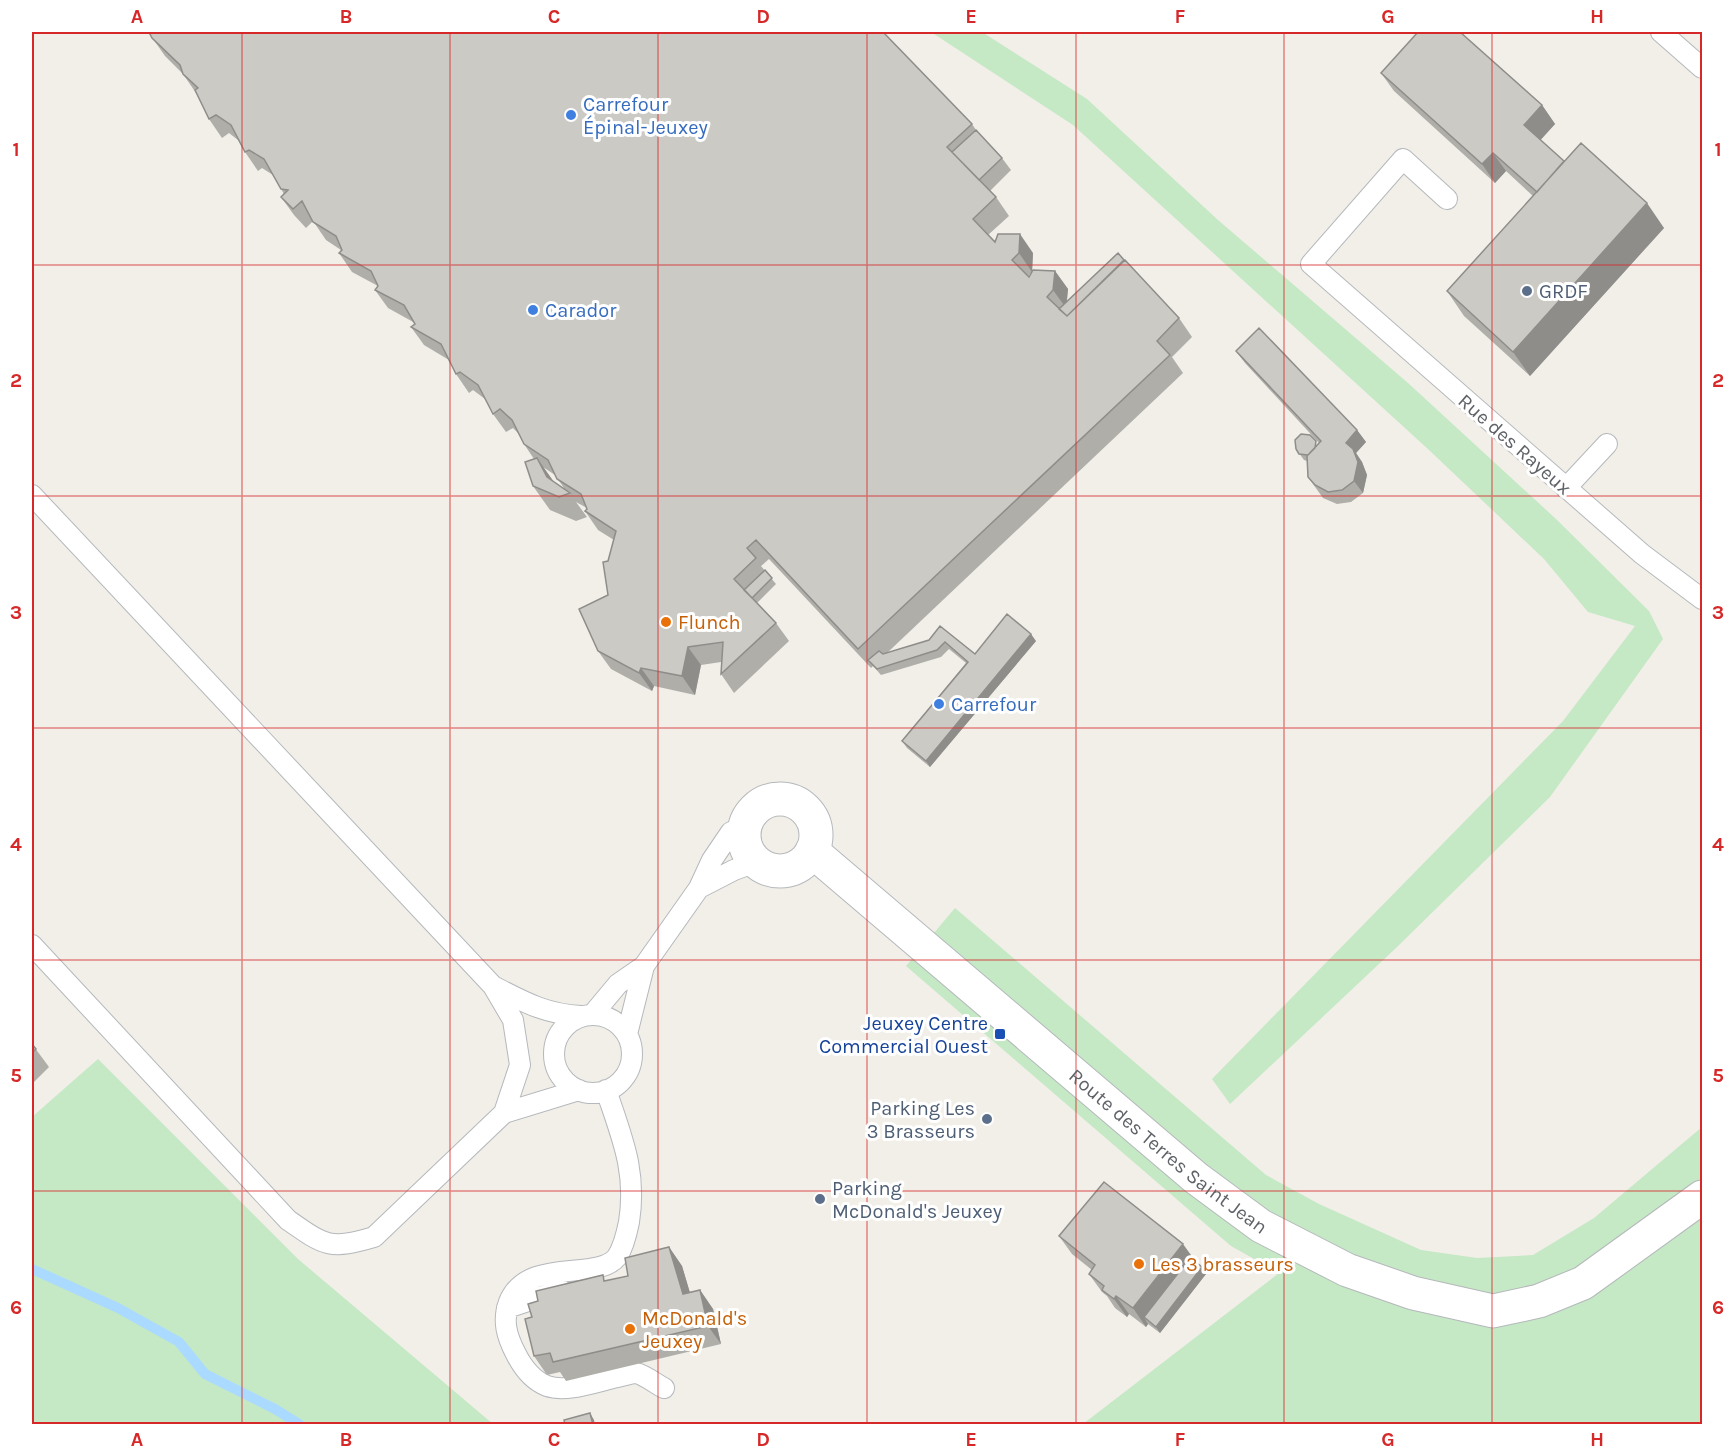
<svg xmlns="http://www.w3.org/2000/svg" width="1734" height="1456" font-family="Karla,sans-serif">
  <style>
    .green { fill: #c5e8c5 }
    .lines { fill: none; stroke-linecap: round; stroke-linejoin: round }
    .stream { stroke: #aadaff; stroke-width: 10 }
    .lane-casing { stroke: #b5b8bc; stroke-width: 22 }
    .street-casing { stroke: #b5b8bc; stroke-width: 35 }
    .lane { stroke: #fff; stroke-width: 20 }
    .street { stroke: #fff; stroke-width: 33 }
    .wall { fill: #afaea9; fill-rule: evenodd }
    .shaded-wall { fill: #8f8d8a }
    .building { fill: #cccac5; stroke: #8f8d8a; stroke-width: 1.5 }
    .grid { fill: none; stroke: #d62828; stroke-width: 1.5; stroke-opacity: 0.55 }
    .shop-dot { fill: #3f7fe0; stroke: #fff; stroke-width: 2 }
    .service-dot { fill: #5c6f8a; stroke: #fff; stroke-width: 2 }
    .food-dot { fill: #e8710a; stroke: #fff; stroke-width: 2 }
    .transit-dot { fill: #1a4fb4; stroke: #fff; stroke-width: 2 }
    .labels { text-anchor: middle; stroke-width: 6; stroke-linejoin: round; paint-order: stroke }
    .shop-label { font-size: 20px; fill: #366cbe; stroke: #fff; text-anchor: start }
    .service-label { font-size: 20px; fill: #4e5e75; stroke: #fff; text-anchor: start }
    .street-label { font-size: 20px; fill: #5f6368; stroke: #fff }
    .food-label { font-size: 20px; fill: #c56008; stroke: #fff; text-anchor: start }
    .transit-label { font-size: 20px; fill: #164399; stroke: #fff; text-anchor: end }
    .neatline { fill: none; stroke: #d62828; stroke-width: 2 }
    .grid-label { font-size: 20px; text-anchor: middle; font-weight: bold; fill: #d62828 }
  </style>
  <rect width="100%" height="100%" fill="#f1efe8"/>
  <path class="green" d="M931 32H982L1087 99 1218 220 1408 383 1556 519 1649 611 1663 639 1550 797 1397 947 1230 1104 1212 1079 1563 721 1635 626 1588 612 1544 559 1429 450 1073 125Z
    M955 908 1266 1175 1319 1204 1421 1250 1477 1258 1533 1255 1594 1218 1702 1127V1424H1083L1279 1273 1231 1246 906 966Z
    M98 1059 298 1259 493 1424H32V1117Z"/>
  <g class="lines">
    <path class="stream" d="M32 1269 118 1308 179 1342 205 1374 275 1409 299 1424"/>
    <defs>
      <path id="lane" d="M1661 32 1702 68
        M1447 199 1403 159 1311 264 1642 554 1702 599
        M1566 488 1607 444
        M32 495 493 986 513 1020 520 1065 504 1113
        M699 888 734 870 756 862
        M32 945 288 1220C325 1246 330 1250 374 1237L504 1113 579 1090
        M493 986C524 1002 545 1014 581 1016
        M593 1014 618 984 644 966 699 888 712 860 731 832 745 827
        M554 1054a39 39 0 1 1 78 0a39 39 0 1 1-78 0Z
        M627 1034 644 966
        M606 1090C622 1138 637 1171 629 1222 627 1232 623 1248 617 1257 597 1282 528 1256 509 1302 502 1321 507 1337 516 1354 523 1368 532 1380 547 1386 568 1393 597 1381 618 1377 623 1376 631 1373 636 1373 645 1375 656 1384 664 1388
        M507 1308 561 1290"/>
      <g id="street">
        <circle cx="780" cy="835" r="36"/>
        <path id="s1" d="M812 851 1196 1178 1261 1226 1347 1270 1413 1293 1493 1311 1539 1301 1583 1283 1702 1197"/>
      </g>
    </defs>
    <use href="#lane" class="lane-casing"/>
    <use href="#street" class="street-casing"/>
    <use href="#lane" class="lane"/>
    <use href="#street" class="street"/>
  </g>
  <path class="wall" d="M147 32H883L972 124 976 130 1002 158 1011 170 990 191 996 197 1009 216 988 235 995 242 1033 253 1032 272 1028 276 1029 277 1055 271 1068 289 1067 301 1179 318 1192 337 1172 357 1183 373 887 653 929 640 940 626 975 654 1036 641 930 767 907 748 902 741 966 663 949 649 941 657 881 675 873 666 871 668 769 559 761 566 776 584 757 603 776 623 789 641 734 693 721 674V662L701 665 695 695 654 686 652 691 611 669 598 651 608 595V561L614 540 598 530 585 511 587 508 576 502 587 517 576 521 550 510 533 486 534 459 524 444 518 433 513 428 506 432 493 414 485 399 473 390 469 393 456 374 449 360 424 345 411 327 415 324V323L388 308 375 290 378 286 352 272 339 253 341 250 326 240 313 221 306 228 294 215 281 197 284 194 273 175 262 168 258 171 245 152 238 140 229 133 222 138 209 119 196 93 183 74 165 56 151 36ZM543 467 555 475 564 488 553 481Z
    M1381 73 1542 105 1555 124 1540 140 1564 161 1664 228 1530 376 1464 316 1447 291 1533 196 1506 171 1495 183 1394 91Z
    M1236 351 1357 430 1366 442 1356 453 1362 462 1367 475 1363 493 1351 502 1337 504 1323 498 1308 477 1307 461 1304 460 1296 449 1318 445 1319 443 1245 363Z
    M32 1044 49 1067 32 1084Z
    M1059 1236 1196 1262 1206 1274 1160 1333 1148 1324 1146 1327 1129 1314 1127 1317 1115 1308 1107 1296 1102 1292 1089 1274 1092 1270 1072 1254Z
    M669 1247 682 1266 690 1293 700 1290 713 1309 721 1344 566 1381 560 1372 547 1375 534 1356 532 1317 628 1276Z"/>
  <path class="shaded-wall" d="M1542 105 1555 124 1537 144 1524 125Z
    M1493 153 1506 171 1495 183 1482 164Z
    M1647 203 1664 228 1530 376 1513 352Z
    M1020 234 1033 253 1032 272 1019 253Z
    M1055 271 1068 289 1066 308 1053 290Z
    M1357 430 1366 442 1356 453 1362 462 1367 475 1363 493 1354 481 1346 443Z
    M537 458 554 482 547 477Z
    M1031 634 1036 641 930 767 926 761Z
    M688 647 701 665 695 695 682 676Z
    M641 668 654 686 652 691 639 673Z
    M1183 1244 1196 1262 1150 1322 1144 1317 1148 1324 1146 1327 1133 1308Z
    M669 1247 682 1266 696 1313 683 1294Z
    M1202 1267 1206 1274 1160 1333 1156 1327Z
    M700 1290 713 1309 721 1344 708 1326Z
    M1116 1296 1129 1314 1127 1317 1114 1299Z
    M590 1413 594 1420 595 1425H593Z"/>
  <path class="building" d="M149 32H883L972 124 947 147 996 197 973 219 995 242 998 234H1020L1019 253 1012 260 1029 277 1033 270 1055 271 1053 290 1047 297 1067 316 1125 260 1179 318 1157 341 1170 355 858 649 756 540 747 548 756 558 734 579 776 623 721 674 723 642 688 647 682 676 641 668 639 673 598 651 579 609 608 595 603 562 608 561 616 531 585 511 587 509 581 494 557 479 548 460 524 444 512 420 500 409 493 414 478 385 460 372 456 374 441 344 411 327 415 324 404 305 375 290 378 286 371 271 339 253 342 250 336 236 313 222 302 201 293 209 281 197 288 190 281 189 264 159 249 150 245 152 231 125 216 115 209 119 195 90 198 88 183 74 180 65 152 38Z
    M1418 32H1460L1542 105 1524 125 1564 161 1537 192 1493 153 1482 164 1381 73Z
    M976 130 1002 158 979 180 952 152Z
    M1581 143 1647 203 1513 352 1447 291Z
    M1118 253 1124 260 1067 316 1059 309Z
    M1259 328 1357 430 1346 443 1353 449 1358 462 1354 481 1342 490 1328 492 1315 485 1308 477 1307 456 1321 441 1236 351Z
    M1301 434 1310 435 1316 441 1315 448 1308 455 1299 454 1296 449 1295 440Z
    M537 458 547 477 570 493 559 497 533 486 525 462Z
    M765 570 772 578 752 598 744 590Z
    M1007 614 1031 634 926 761 902 741 968 662 945 642 937 650 877 669 868 660 879 651 883 654 929 640 940 626 975 654Z
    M32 1044 36 1049 32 1053Z
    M1104 1182 1183 1244 1133 1308 1116 1296 1114 1299 1102 1290 1104 1286 1089 1274 1095 1265 1059 1236Z
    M669 1247 683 1294 700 1290 708 1326 553 1362 550 1353 534 1356 525 1319 532 1317 528 1304 538 1301 536 1291 603 1275 604 1281 628 1276 625 1258Z
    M1190 1258 1202 1267 1156 1327 1144 1317Z
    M590 1413 593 1425H565L564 1420Z"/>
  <path class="grid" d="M242 32V1424M450 32V1424M658 32V1424M867 32V1424M1076 32V1424M1284 32V1424M1492 32V1424M32 265H1702M32 496H1702M32 728H1702M32 960H1702M32 1191H1702"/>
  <g class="shop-dot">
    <circle cx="571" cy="115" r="6"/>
    <circle cx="533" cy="310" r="6"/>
    <circle cx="939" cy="704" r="6"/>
  </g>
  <g class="service-dot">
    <circle cx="1527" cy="291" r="6"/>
    <circle cx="987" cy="1119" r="6"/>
    <circle cx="820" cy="1199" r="6"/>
  </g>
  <g class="food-dot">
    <circle cx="666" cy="622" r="6"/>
    <circle cx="1139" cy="1264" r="6"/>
    <circle cx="630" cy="1329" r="6"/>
  </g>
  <rect class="transit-dot" x="994" y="1028" width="12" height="12" rx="3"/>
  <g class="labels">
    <g class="shop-label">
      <text x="583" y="111">Carrefour<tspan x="583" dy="23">Épinal-Jeuxey</tspan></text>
      <text x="545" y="317">Carador</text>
      <text x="951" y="711">Carrefour</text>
    </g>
    <g class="service-label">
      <text x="1539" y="298">GRDF</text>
      <text x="975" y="1115" text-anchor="end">Parking Les<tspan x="975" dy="23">3 Brasseurs</tspan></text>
      <text x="832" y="1195">Parking<tspan x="832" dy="23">McDonald's Jeuxey</tspan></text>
    </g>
    <g class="street-label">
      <text transform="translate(1515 444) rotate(41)" y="7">Rue des Rayeux</text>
      <text dy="7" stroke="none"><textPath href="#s1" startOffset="466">Route des Terres Saint Jean</textPath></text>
    </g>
    <g class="food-label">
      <text x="678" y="629">Flunch</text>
      <text x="1151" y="1271">Les 3 brasseurs</text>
      <text x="642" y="1325">McDonald's<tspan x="642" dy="23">Jeuxey</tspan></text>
    </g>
    <g class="transit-label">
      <text x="988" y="1030">Jeuxey Centre<tspan x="988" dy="23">Commercial Ouest</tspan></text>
    </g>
  </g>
  <rect width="1734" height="1456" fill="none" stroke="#ffffff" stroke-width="66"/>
  <rect x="33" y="33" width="1668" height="1390" class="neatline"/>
  <g class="grid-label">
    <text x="137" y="23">A</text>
    <text x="346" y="23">B</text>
    <text x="554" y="23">C</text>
    <text x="763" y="23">D</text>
    <text x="971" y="23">E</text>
    <text x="1180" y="23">F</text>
    <text x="1388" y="23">G</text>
    <text x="1597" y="23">H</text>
    <text x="16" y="156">1</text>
    <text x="1718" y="156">1</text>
    <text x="16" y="387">2</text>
    <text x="1718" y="387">2</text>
    <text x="16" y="619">3</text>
    <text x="1718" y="619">3</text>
    <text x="16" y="851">4</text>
    <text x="1718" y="851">4</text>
    <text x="16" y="1082">5</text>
    <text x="1718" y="1082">5</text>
    <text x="16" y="1314">6</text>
    <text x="1718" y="1314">6</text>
    <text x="137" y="1446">A</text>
    <text x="346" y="1446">B</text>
    <text x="554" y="1446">C</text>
    <text x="763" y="1446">D</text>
    <text x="971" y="1446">E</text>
    <text x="1180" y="1446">F</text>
    <text x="1388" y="1446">G</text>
    <text x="1597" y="1446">H</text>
  </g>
</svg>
